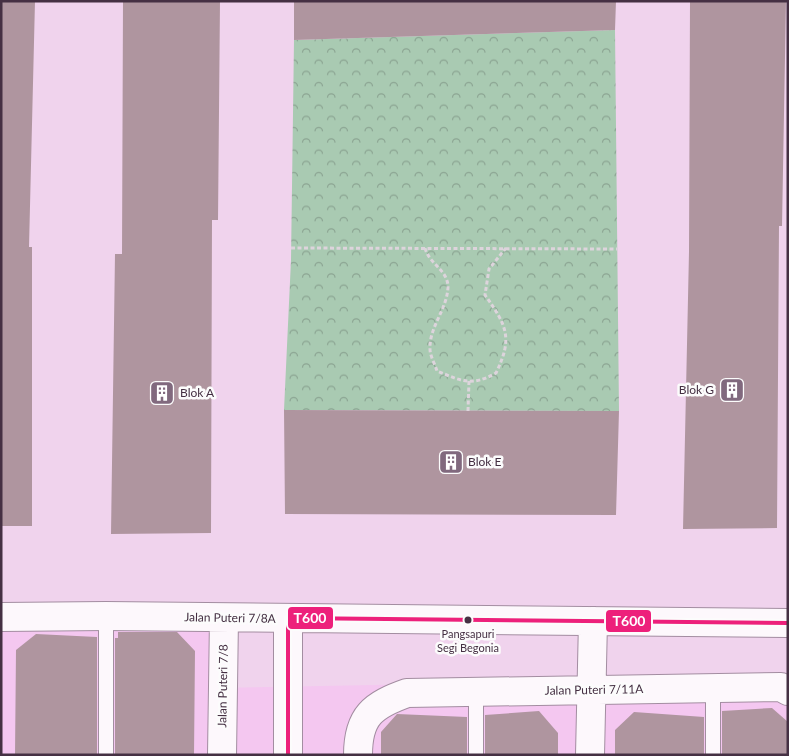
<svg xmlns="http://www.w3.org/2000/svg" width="789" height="756" font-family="Lato,sans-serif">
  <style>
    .built { fill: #f4c7f0 }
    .park { fill: url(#park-crowns) }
    .building { fill: #af959f }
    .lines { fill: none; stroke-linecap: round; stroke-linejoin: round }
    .service-casing { stroke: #a38da1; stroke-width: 16 }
    .minor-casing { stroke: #a38da1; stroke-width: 30 }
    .path { stroke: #ddd4dc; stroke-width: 3; stroke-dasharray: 4 2.5; stroke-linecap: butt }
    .service { stroke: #fdf8fc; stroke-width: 14 }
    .minor { stroke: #fdf8fc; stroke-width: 28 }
    .bus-1-casing { stroke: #fcfcfc; stroke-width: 8 }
    .bus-1 { stroke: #ed207b; stroke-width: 4 }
    .bus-dot { fill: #453043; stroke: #fcfcfc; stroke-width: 2 }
    .labels { text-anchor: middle; stroke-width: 5; stroke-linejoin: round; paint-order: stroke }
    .bus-label { font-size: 11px; fill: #453043; stroke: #fcfcfc }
    .poi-label { font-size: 12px; fill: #453043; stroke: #fcfcfc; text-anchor: start }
    .street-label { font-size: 12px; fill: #453043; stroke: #fcfcfc }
    .line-badge { stroke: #fcfcfc; stroke-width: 2 }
    .badge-label { font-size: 14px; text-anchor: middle; font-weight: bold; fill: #fff }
  </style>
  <defs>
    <pattern id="park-crowns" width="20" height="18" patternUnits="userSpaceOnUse" patternTransform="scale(1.25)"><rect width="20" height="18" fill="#a9cab2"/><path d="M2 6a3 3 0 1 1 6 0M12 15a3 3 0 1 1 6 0" fill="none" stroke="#8ba492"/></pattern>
  </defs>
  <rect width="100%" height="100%" fill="#f0d3ed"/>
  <path class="built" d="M1 626 216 627V688L482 683 788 686V755H1Z"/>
  <path class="park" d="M615 30 619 411 284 410 291 260 294 40Z"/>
  <path class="building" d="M1 1H35L29 247H32V526H1Z
    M123 1H220L218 220H212L211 533 111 534 115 254H122Z
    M294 1H616L615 30 294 40Z
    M690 1H786L782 226H779L777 528 683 529 689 252Z
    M284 410 619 411 616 515 285 514Z
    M118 632H177L195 651 194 755H115V638H118Z
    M36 634 97 637V755H15L16 650Z
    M772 708 788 722V755H722V711Z
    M539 711 558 733V755H485V715Z
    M634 712 704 717V755H615V730Z
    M397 714 467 717V755H381V732Z"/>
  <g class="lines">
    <defs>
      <path id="service" d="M106 616V755
        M476 755V692
        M713 755V689"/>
      <path id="minor" d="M1 617 106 616 788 623
        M222 755 224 618
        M288 755V618
        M358 755C358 716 373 705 407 693L781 687 788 691
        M590 755 593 621"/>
    </defs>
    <use href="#service" class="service-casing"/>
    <use href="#minor" class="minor-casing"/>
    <path class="path" d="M291 248 617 249
      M425 248C429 264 448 270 448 287 447 310 429 327 430 349 430 356 435 364 437 371 462 381 471 387 496 373 513 338 507 326 485 295L489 269 506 248
      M468 411 469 381"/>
    <use href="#service" class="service"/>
    <use href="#minor" class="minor"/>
    <defs>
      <path id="bus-1" d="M288 755V618L788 623"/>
    </defs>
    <use href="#bus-1" class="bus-1-casing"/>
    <use href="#bus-1" class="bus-1"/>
  </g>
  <defs>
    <symbol id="building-square" viewBox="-11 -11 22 22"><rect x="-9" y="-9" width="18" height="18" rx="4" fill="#81697e" stroke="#fcfcfc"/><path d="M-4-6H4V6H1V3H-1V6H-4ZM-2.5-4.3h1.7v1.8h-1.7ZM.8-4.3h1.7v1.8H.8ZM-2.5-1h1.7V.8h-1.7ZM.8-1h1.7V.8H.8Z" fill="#fff"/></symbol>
  </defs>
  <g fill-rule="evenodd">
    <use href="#building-square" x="718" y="376" width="28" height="28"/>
    <use href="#building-square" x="148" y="379" width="28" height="28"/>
    <use href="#building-square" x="437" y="448" width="28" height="28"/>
  </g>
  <circle class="bus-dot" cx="468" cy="620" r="4.5"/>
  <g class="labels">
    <g class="bus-label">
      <text x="468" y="638">Pangsapuri<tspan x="468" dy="14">Segi Begonia</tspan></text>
    </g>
    <g class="poi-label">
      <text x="714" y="394" text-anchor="end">Blok G</text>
      <text x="180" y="397">Blok A</text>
      <text x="468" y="466">Blok E</text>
    </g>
    <g class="street-label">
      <text transform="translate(230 618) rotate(1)" y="4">Jalan Puteri 7/8A</text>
      <text transform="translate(223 686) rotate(-89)" y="4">Jalan Puteri 7/8</text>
      <text transform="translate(594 690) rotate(-1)" y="4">Jalan Puteri 7/11A</text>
    </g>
  </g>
  <g class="line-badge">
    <rect x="287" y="606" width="47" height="24" rx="5" fill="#ed207b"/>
    <rect x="605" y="609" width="47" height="24" rx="5" fill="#ed207b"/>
  </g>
  <g class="badge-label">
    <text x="310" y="623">T600</text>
    <text x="629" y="626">T600</text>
  </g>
  <rect width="789" height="756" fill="none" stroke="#453043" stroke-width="5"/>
</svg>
